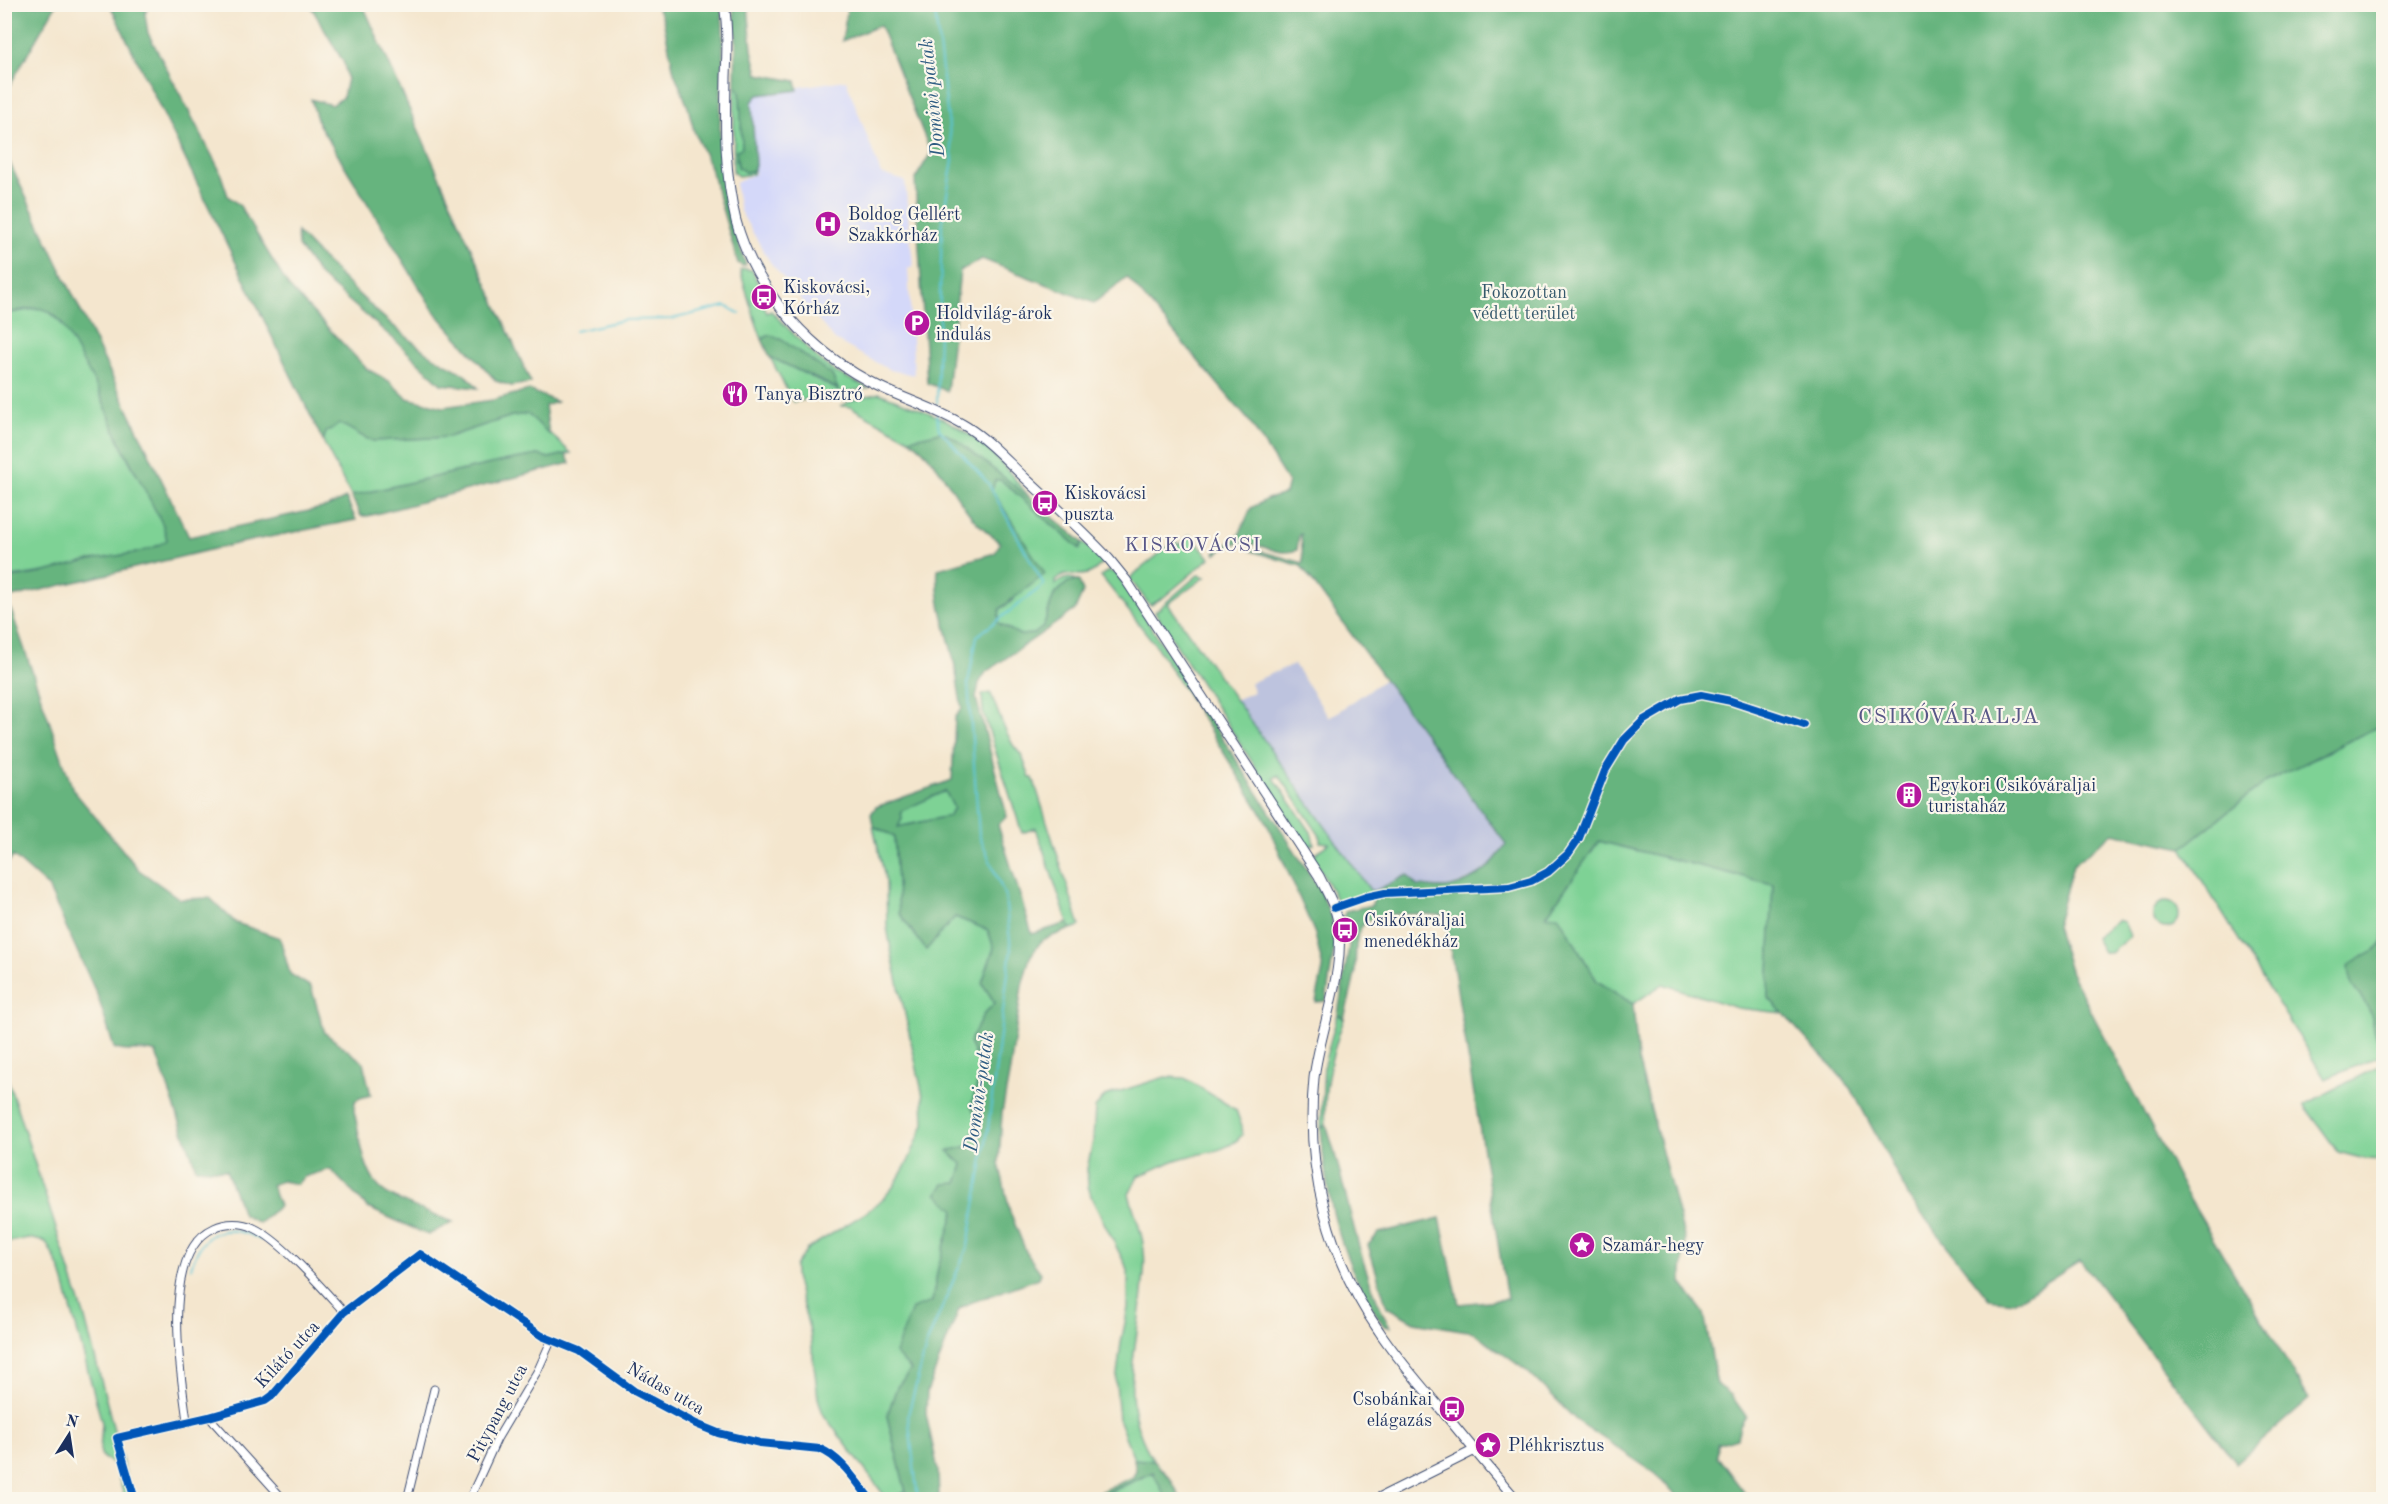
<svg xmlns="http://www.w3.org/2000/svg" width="2388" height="1504" font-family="'Old Standard TT',serif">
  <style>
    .built { fill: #d4d8f9 }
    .industrial { fill: #bdc3de }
    .green { fill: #7ed295; stroke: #4c807a; stroke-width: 1.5 }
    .forest { fill: #66b47e; stroke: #40726e; stroke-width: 1.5; fill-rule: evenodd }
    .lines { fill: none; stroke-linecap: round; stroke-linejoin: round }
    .stream { stroke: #5bc5d6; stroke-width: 2 }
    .street-casing { stroke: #3c4a6f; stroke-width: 9 }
    .secondary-casing { stroke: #3c4a6f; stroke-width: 11 }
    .street { stroke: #fff; stroke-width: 7 }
    .secondary { stroke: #fff; stroke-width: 9 }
    .cycleway-casing { stroke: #fbf7ec; stroke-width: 11 }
    .cycleway { stroke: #0057b8; stroke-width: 8 }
    .labels { text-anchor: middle; stroke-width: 4.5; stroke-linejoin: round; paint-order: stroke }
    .poi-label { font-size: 18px; fill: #1b2f5e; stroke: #fbf7ec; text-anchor: start }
    .park-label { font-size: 18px; fill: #34586c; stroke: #fbf7ec }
    .street-label { font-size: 18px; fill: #1b2f5e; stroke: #fbf7ec }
    .water-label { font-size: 20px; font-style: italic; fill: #2e5c82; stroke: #fbf7ec }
    .neighbourhood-label { font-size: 20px; letter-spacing: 1.5px; fill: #585788; stroke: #fbf7ec }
    .quarter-label { font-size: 21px; letter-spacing: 1.5px; fill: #585788; stroke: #fbf7ec }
  </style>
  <rect width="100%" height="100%" fill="#fbf7ec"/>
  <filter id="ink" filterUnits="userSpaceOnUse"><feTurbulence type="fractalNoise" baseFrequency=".0167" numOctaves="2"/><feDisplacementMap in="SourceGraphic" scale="12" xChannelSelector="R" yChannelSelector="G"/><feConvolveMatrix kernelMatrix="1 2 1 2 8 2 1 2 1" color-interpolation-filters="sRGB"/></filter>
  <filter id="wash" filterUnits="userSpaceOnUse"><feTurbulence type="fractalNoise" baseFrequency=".008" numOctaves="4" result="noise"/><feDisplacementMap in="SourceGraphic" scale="24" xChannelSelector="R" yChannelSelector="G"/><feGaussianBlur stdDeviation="1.35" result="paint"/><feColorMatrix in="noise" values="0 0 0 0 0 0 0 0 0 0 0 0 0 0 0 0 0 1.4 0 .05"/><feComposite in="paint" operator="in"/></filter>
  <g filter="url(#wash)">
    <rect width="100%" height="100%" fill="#f4e6ce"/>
    <path class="built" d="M846 80 881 174 905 181 913 266 908 268 914 375 890 370 835 340 770 262 740 211 735 183 755 174 752 94Z"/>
    <path class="industrial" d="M1294 664 1329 718 1385 679 1506 844 1496 862 1477 876 1449 888 1417 886 1407 875 1375 891H1370L1234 700 1254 692 1250 683Z"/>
    <path class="green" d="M735 83 740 92 742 148 736 158 738 167 745 172 753 171 755 165 753 174 738 176 733 172Z
      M744 269 752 270 761 290 759 292 767 313 771 311 818 359 835 372 868 388 793 402 770 357 838 390 770 335 762 339C753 316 747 293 740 270Z
      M41 308C74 317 108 417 123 449 138 480 159 507 168 540L151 550 88 561 63 569 5 578 4 314Z
      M879 393C903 403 930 411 953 424 985 442 1008 469 1030 498L954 438 941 432 909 439 851 407 842 406 852 400Z
      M529 414 571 453 549 458 538 455 504 461 351 496 323 441 326 432 339 424C353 428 360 438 374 441L448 437 512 416Z
      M995 480H1001L1079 548 1082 542 1103 561C1100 565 1096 570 1092 572 1079 580 1069 568 1055 581V585C1063 578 1070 576 1079 581L1074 580 1054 595 1043 627 1034 634 1020 635 998 623 1000 609 1014 600 992 490Z
      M1190 535 1210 558 1164 597 1151 605 1148 603 1130 579 1132 576 1175 541 1179 545Z
      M1109 571 1117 574 1194 694 1189 697 1154 643 1101 576Z
      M1198 575 1205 577 1168 604 1370 890 1375 891 1374 896 1341 905 1337 901 1314 857 1316 853 1329 843 1320 842V836L1279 775 1274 778 1311 832 1314 844 1307 847 1155 612Z
      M989 693 991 694 1002 723 1013 745 1022 756 1030 778H1033L1080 926 1071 929 1068 923 1036 828 1022 833 983 712 982 695Z
      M2383 724V1055L2325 1079 2182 848 2266 782Z
      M945 791 954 808 949 816 897 827 902 819 900 811Z
      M873 826 894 836 899 913 926 949 955 917 988 930 994 948 982 983 995 1003 984 1014 969 1043 982 1069 971 1106 978 1120 957 1183 955 1210 938 1268 932 1302 911 1370 897 1387 887 1416 906 1492 887 1499 823 1414 818 1398 810 1331 795 1277V1266L807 1249 864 1214 882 1200 894 1186 908 1162 924 1124 923 1096 892 955 887 927 886 882Z
      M1598 841 1773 884 1768 997 1783 1013 1737 1008 1663 984 1633 1004 1597 981 1558 916H1546Z
      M2153 915a13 13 0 1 1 26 0a13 13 0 1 1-26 0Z
      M2117 920 2124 922 2130 936 2110 953 2103 952 2095 938Z
      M1338 1014 1344 1019C1332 1053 1322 1088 1326 1125L1321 1128 1324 1064Z
      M2379 1066 2384 1067 2383 1160 2365 1159 2338 1152 2304 1105Z
      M4 1068 84 1315 132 1499H125L115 1465 102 1457 100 1450 102 1423 61 1271 46 1242 28 1238 5 1243Z
      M1165 1077 1185 1078 1236 1110 1242 1127V1135C1226 1155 1194 1152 1173 1161 1161 1166 1150 1172 1138 1176L1129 1194C1134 1213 1143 1232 1144 1252 1146 1265 1143 1280 1142 1293 1136 1355 1117 1404 1154 1461L1134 1459 1119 1421 1116 1383 1121 1343 1128 1308V1270L1092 1199 1088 1186 1087 1169 1093 1141 1095 1108 1105 1096Z
      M1154 1472 1166 1499 1093 1500Z"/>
    <path class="forest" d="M848 4 2383 5V724L2266 782 2182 848 2113 833 2073 865 2056 926 2071 973 2186 1193 2309 1399 2236 1463 2080 1260 2015 1302 1989 1299 1910 1199 1851 1088 1768 997 1773 884 1599 841 1546 916 1558 915 1597 981 1633 1004 1638 1060 1685 1240 1681 1283 1704 1313 1717 1385 1731 1395 1746 1416 1740 1426 1737 1438 1717 1444V1456L1749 1499H1680L1656 1474 1576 1420 1528 1372 1473 1332 1414 1322 1387 1307 1368 1245 1379 1233 1440 1218 1459 1304 1507 1299 1445 915C1425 915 1388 911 1371 919 1350 928 1358 960 1354 978 1352 992 1347 1005 1344 1019L1338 1014 1350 940 1343 917 1346 911 1372 905 1375 891 1407 875 1417 886C1427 886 1441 890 1451 887 1476 881 1493 866 1506 844L1301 566 1251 551 1253 549 1303 563 1301 534 1299 535 1297 550C1276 558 1260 540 1238 543 1230 544 1223 550 1216 554L1215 552 1238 537 1251 508 1267 499 1285 494 1288 482 1250 422 1127 277 1094 303 982 259 960 271 947 391 927 383 915 179 931 153 880 25 842 41Z
      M13 5H56L11 83 5 99V16Z
      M110 5H149L145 14 148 33 219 169 228 196 240 206 288 286 367 369 389 381 407 398 443 407 493 400 529 390 557 402 545 406 549 434 528 414 512 416 448 437 374 441C360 438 353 428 339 424L326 432 323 441Z
      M310 5H363L531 383 511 386 496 381 434 311 318 123 311 99 332 105 343 97 347 78 344 63Z
      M656 5H721C728 58 716 112 721 166 724 200 735 232 746 265L742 266 738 263 710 167 694 131 688 107 674 72 663 19Z
      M733 5H748L752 50 758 74 796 81 798 90 758 95 752 102 755 165 753 171 745 172 738 167 736 150 742 148 740 92 735 83 736 38Z
      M4 151 189 537 327 507 346 498 356 520 235 544 12 597 5 602 11 610 73 790 139 870 180 899 210 898 236 923 280 938 290 974 311 987 325 1033 363 1062 371 1095 360 1098 355 1101 354 1111C360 1135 362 1167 378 1186 388 1199 436 1215 453 1222L428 1235 368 1208 330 1169 304 1177 297 1184 282 1181 271 1185 279 1206 259 1223 243 1215 226 1170 196 1168 156 1053C142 1047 128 1055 114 1048L98 997 48 887 13 856 5 867V578C36 577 62 567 91 560 117 555 145 555 167 540L163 525 119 440 100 393 61 322C43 301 30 309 5 314Z
      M297 232C336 273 380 318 426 352 444 365 464 369 478 388L441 384 396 341 320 276 298 246Z
      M770 335 782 340 832 375 840 394 836 388 770 357 762 339Z
      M941 432 954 438 1030 498 1082 542 1080 549 1001 480H995L992 490 1045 574 1000 609 998 623 1020 635 1034 634 1043 627 1054 595 1068 582 1079 581 1083 592 1075 610 986 672 979 683 976 698 1007 816 998 825 1032 934 1068 923 1071 929 1042 940 1030 957 1022 986 1010 1070 1002 1113 999 1163 1010 1212 1027 1254 1041 1273 1039 1278 967 1304 959 1309 927 1392 926 1414 938 1470 939 1499H887L906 1492 887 1416 897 1387 911 1370 895 1353 912 1309 932 1302 938 1268 955 1210 937 1194 944 1184 957 1183 963 1165 948 1151 968 1146 978 1120 971 1106 982 1069 969 1043 984 1014 995 1003 982 983 994 948 988 930 955 917 926 950 899 913 894 836 873 826 871 814 876 807 952 780 955 718 962 708C958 691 957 674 953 657 947 628 935 600 938 569L995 553 1000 543C991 534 980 527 972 517 951 492 937 457 909 439ZM945 791 954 808 949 816 898 827 902 819 901 811Z
      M566 454 570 463 368 516H361L351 496 504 461 538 455 549 458Z
      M1194 694 1320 890 1332 919 1335 943 1326 1001 1316 1002 1323 969 1315 934 1265 819 1189 697Z
      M2383 940 2384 1040H2383L2377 1038C2372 1029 2374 1018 2369 1010 2359 990 2350 993 2348 966 2359 955 2378 953 2383 940Z
      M1326 1125C1349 1192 1356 1264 1390 1327L1384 1326C1375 1312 1365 1297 1358 1282 1334 1234 1324 1180 1321 1128Z
      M1134 1459 1154 1461 1170 1478 1181 1499H1166L1153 1472 1093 1499H1084L1133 1477 1136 1470Z"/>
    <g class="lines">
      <path class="stream" d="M934 4 953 160 942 223 937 403
        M575 331 624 320 672 319 726 306 740 314
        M191 1268C202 1229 226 1222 261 1240
        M918 1500 908 1415 927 1343 968 1246 987 1136 1011 949 1005 896 979 835 968 683 977 636 1044 585 988 483 939 429 937 415"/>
    </g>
  </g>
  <g filter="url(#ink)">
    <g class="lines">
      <defs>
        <path id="street" d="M1334 908 1366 897 1385 893 1509 887 1531 881 1548 872 1568 854 1579 838 1605 771 1624 740 1644 720 1680 699 1701 695 1731 701 1804 725
          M209 1417 284 1500
          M187 1421C181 1373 159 1253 214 1228 226 1222 242 1222 254 1228 282 1241 323 1289 344 1312
          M135 1500 117 1438 209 1417 265 1401 272 1396 344 1312 420 1254 542 1336 579 1351 634 1391 696 1424 718 1433 760 1443 820 1449C842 1458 856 1482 871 1500
          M407 1500 434 1389
          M469 1500 497 1439 538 1370 551 1341"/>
        <path id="secondary" d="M724 4C728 28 727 53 726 77 725 126 724 173 736 221 756 293 813 355 880 387 909 401 940 410 967 427 988 440 1006 460 1024 477 1053 504 1082 530 1109 559L1126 580 1319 876C1325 889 1334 903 1337 917 1348 967 1320 1027 1314 1078 1305 1167 1328 1258 1379 1331 1398 1360 1422 1386 1444 1413 1468 1442 1491 1471 1517 1500
          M1375 1500 1475 1450"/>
      </defs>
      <use href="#street" class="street-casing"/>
      <use href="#secondary" class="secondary-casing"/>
      <use href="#street" class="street"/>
      <use href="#secondary" class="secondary"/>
      <defs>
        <path id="cycleway" d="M1334 908 1366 897 1385 893 1509 887 1531 881 1548 872 1568 854 1579 838 1605 771 1624 740 1644 720 1680 699 1701 695 1731 701 1804 725
          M135 1500 117 1438 209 1417 265 1401 272 1396 344 1312 420 1254 542 1336 579 1351 634 1391 696 1424 718 1433 760 1443 820 1449C842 1458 856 1482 871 1500"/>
      </defs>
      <use href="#cycleway" class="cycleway-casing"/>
      <use href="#cycleway" class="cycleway"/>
    </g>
  </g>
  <defs>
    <symbol id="hospital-disc" viewBox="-11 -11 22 22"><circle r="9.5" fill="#b5179e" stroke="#fbf7ec"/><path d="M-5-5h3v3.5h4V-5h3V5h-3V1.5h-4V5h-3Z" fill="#fff"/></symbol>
    <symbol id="bus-disc" viewBox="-11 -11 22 22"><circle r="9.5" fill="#b5179e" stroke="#fbf7ec"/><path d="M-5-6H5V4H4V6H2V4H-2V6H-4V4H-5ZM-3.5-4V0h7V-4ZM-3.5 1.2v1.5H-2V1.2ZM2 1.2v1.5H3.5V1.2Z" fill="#fff"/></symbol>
    <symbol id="parking-disc" viewBox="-11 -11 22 22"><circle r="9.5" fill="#b5179e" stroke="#fbf7ec"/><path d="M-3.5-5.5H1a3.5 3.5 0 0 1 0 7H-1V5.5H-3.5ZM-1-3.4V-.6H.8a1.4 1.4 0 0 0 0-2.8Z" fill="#fff"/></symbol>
    <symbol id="restaurant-disc" viewBox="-11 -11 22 22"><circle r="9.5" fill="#b5179e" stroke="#fbf7ec"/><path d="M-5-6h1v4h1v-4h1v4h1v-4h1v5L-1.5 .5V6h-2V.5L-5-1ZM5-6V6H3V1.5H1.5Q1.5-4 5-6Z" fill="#fff"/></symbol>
    <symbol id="building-disc" viewBox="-11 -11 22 22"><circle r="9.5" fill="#b5179e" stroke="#fbf7ec"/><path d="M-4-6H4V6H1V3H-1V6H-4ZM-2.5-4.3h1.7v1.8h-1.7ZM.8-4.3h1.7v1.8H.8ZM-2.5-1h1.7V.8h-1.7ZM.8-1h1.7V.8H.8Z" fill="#fff"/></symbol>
    <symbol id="sight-disc" viewBox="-11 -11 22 22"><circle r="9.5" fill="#b5179e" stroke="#fbf7ec"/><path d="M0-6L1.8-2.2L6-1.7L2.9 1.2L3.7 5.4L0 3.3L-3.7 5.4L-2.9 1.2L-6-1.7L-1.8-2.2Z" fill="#fff"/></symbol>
  </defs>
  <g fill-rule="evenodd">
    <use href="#hospital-disc" x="813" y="209" width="30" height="30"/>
    <use href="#bus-disc" x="749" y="282" width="30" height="30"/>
    <use href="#parking-disc" x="902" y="308" width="30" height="30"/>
    <use href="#restaurant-disc" x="720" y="379" width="30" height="30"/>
    <use href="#bus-disc" x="1030" y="488" width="30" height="30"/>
    <use href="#building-disc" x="1894" y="780" width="30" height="30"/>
    <use href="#bus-disc" x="1330" y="915" width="30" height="30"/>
    <use href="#sight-disc" x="1567" y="1230" width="30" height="30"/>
    <use href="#bus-disc" x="1437" y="1394" width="30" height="30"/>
    <use href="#sight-disc" x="1473" y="1430" width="30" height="30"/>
  </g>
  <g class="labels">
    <g class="poi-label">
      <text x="848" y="220">Boldog Gellért<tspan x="848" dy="21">Szakkórház</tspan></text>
      <text x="783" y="293">Kiskovácsi,<tspan x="783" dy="21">Kórház</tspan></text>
      <text x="936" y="319">Holdvilág-árok<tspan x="936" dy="21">indulás</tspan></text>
      <text x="754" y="400">Tanya Bisztró</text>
      <text x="1064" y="499">Kiskovácsi<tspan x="1064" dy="21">puszta</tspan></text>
      <text x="1928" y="791">Egykori Csikóváraljai<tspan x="1928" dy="21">turistaház</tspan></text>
      <text x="1364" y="926">Csikóváraljai<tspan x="1364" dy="21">menedékház</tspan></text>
      <text x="1602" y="1251">Szamár-hegy</text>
      <text x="1432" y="1405" text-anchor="end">Csobánkai<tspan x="1432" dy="21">elágazás</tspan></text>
      <text x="1508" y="1451">Pléhkrisztus</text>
    </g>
    <g class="park-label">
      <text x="1524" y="298">Fokozottan<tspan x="1524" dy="21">védett terület</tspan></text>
    </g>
    <g class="street-label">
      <text transform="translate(287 1354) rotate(-47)" y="6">Kilátó utca</text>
      <text transform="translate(666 1388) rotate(30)" y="6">Nádas utca</text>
      <text transform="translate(497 1413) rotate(-62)" y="6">Pitypang utca</text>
    </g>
    <g class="water-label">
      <text transform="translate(931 98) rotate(-96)" y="7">Domini patak</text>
      <text transform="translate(978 1092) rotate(-82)" y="7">Domini-patak</text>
    </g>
    <g class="neighbourhood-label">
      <text x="1193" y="551">KISKOVÁCSI</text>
    </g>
    <g class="quarter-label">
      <text x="1949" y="723">CSIKÓVÁRALJA</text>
    </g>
  </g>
  <rect width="2388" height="1504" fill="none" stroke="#fbf7ec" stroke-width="24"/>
  <g transform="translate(69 1435) rotate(12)" stroke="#fbf7ec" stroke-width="4.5" paint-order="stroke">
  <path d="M0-4.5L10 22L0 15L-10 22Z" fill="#1b2f5e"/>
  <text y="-9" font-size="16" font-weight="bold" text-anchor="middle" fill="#1b2f5e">N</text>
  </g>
</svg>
